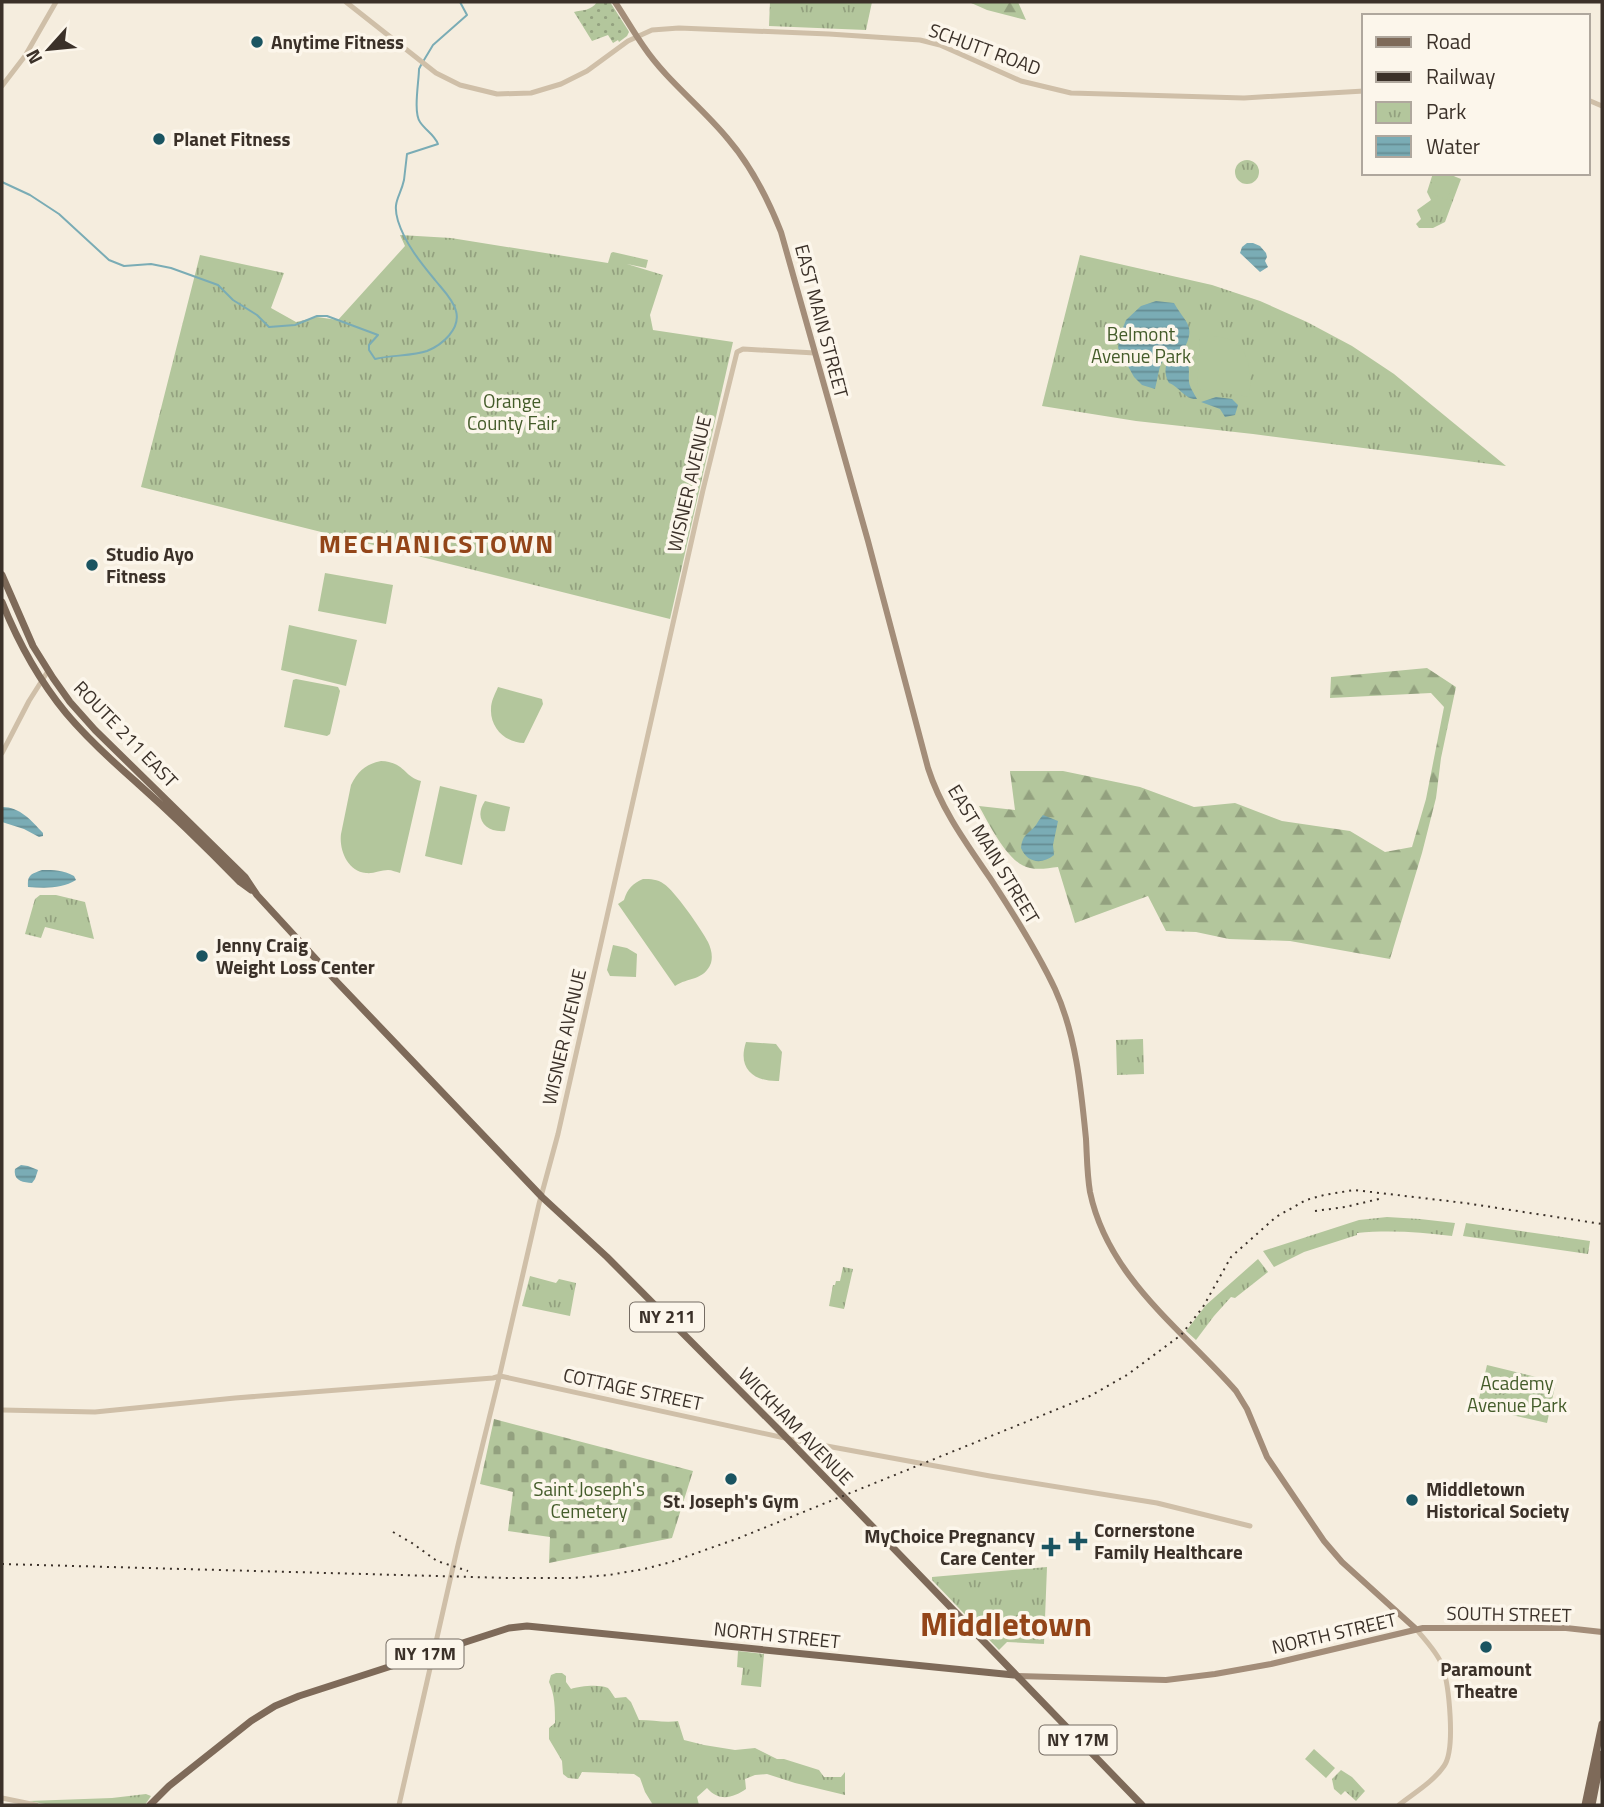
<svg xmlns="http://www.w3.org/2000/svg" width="1604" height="1807" font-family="'Titillium Web',sans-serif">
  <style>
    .grass { fill: url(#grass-dots) }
    .forest { fill: url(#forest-firs) }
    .cemetery { fill: url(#cemetery-stones) }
    .park { fill: url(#park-tufts) }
    .pitch { fill: #b3c69c }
    .water { fill: url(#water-rules) }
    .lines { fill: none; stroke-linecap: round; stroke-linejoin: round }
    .stream { stroke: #7aacb5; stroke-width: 2 }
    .tertiary { stroke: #cfbfa8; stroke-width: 5 }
    .secondary { stroke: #a38d79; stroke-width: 6 }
    .primary { stroke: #7e6a59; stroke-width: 7 }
    .rail { stroke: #3b3129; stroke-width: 2; stroke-dasharray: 2 5; stroke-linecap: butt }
    .poi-dot { fill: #1a5461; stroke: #fcf6eb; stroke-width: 2.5 }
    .labels { text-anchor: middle; stroke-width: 7; stroke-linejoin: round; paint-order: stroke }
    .shield { fill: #fcf6eb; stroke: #756c63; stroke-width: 2 }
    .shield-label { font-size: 18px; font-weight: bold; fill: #3b3129 }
    .poi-label { font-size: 19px; font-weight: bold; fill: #3b3129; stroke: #fcf6eb; text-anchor: start }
    .street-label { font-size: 19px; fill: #3b3129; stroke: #fcf6eb }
    .park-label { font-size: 19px; fill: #445c2a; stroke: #fcf6eb }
    .district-label { font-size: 26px; font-weight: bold; letter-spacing: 2px; fill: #934519; stroke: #fcf6eb }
    .town-label { font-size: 33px; font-weight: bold; fill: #934519; stroke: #fcf6eb }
  </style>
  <defs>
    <pattern id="grass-dots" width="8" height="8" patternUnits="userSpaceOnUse" patternTransform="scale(1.75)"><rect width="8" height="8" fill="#b3c69c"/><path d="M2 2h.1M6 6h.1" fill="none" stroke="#93a17f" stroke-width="1.8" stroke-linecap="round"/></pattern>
    <pattern id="forest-firs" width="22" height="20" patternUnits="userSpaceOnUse" patternTransform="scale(1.75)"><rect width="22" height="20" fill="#b3c69c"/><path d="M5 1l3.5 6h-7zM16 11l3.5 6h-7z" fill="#93a17f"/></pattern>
    <pattern id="cemetery-stones" width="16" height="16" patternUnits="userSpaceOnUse" patternTransform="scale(1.75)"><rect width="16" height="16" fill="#b3c69c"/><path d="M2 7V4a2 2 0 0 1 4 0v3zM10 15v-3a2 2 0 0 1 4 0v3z" fill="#93a17f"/></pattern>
    <pattern id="park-tufts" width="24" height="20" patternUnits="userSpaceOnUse" patternTransform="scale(1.75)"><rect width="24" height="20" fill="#b3c69c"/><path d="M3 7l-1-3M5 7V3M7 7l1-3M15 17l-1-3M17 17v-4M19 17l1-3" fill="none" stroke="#93a17f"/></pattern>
    <pattern id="water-rules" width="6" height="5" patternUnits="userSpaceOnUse" patternTransform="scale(1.75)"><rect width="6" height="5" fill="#7aacb5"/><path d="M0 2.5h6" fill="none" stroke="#658d93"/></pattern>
  </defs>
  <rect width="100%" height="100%" fill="#f5edde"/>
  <path class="grass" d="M597 2H610L628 30 629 32 627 36 619 42 618 40 613 43 608 35 592 41 574 12C582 10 591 11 597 2Z"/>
  <path class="forest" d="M969 2H1018L1026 20 987 10Z
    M1427 668 1456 687 1441 758 1436 798 1422 853 1390 959 1290 941 1229 939 1196 932 1166 931 1148 896 1075 923 1058 867C1049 868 1039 870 1030 868 1009 865 989 824 979 806L1015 810 1010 771H1063L1140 787 1194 807 1235 803 1282 821 1350 831 1385 852 1412 847 1426 799 1444 707 1431 693 1330 698 1331 677Z"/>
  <path class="cemetery" d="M494 1419 693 1471 672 1538 549 1563 550 1537 508 1531 513 1492 480 1484Z"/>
  <path class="park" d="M770 2H872L866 30 769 26Z
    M1235 172a12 12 0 1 1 24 0a12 12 0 1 1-24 0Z
    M1433 173H1446L1461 179 1445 222 1433 228H1419L1416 224 1421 219 1417 210 1431 200 1427 192Z
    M400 235 451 238 608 263 611 253 613 252 648 260 646 268 627 264 663 275 650 315 653 330 733 342 670 619 141 487 200 255 284 273 271 308 296 322 317 317 338 320 405 246Z
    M1080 255 1212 285 1260 301 1307 322 1352 346 1394 374 1506 466 1253 434 1136 421 1042 406Z
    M40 895H56L85 902 94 939 45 927 41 938 25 934 35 899Z
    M1143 1039 1144 1074 1117 1075 1116 1040Z
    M1387 1217 1420 1219 1455 1223 1452 1236C1420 1232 1389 1230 1357 1233V1235L1304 1252 1274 1267 1263 1251 1359 1220Z
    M1466 1223 1590 1241 1588 1254 1463 1236Z
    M1258 1259 1268 1272 1235 1298 1231 1297 1214 1316 1196 1340 1186 1331 1206 1305Z
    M843 1267 853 1269 844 1309 829 1306 833 1285H835L836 1281H840Z
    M530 1276 556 1283 559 1279 576 1283 570 1316 522 1306Z
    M1487 1365 1556 1382 1547 1423 1477 1407Z
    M1047 1567 1044 1644 1007 1642 999 1650 932 1580V1577Z
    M738 1651 764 1654 761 1687 741 1685 743 1668 737 1667Z
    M556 1673H562L566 1676V1682L571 1689C579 1686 600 1684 608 1688 610 1690 613 1695 615 1698L626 1697 631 1702 639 1720C653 1720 665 1723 678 1721L684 1740 704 1745 735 1750 755 1748 777 1759H784L819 1770 824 1777H841L845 1772V1795L795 1783 767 1774 755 1775 745 1779 746 1789C733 1798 719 1802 707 1788L697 1797 699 1805H653L645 1792 640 1778 634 1774 582 1772 578 1779 568 1778 563 1774 562 1761 549 1739V1728L555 1723C555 1709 555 1695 549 1682L551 1675Z
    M1341 1770 1352 1777 1365 1791 1356 1801 1345 1791 1341 1795 1334 1789 1332 1779Z
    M146 1794 151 1796 145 1805H51L28 1801 112 1798Z"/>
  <path class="pitch" d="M1435 173H1444L1455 177 1447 200 1428 192Z
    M1200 336C1209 336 1219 336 1228 339 1251 347 1252 377 1249 397L1197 389Z
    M325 573 393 585 386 624 318 611Z
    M289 625 357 640 346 686 281 670Z
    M296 679 338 687 340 691 330 734 327 736 284 727 293 680Z
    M498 687 542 699 543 704 524 743C506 743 490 728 491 709 491 701 495 694 498 687Z
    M381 761C405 762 404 777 421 781L400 873C396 872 392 870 388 870 381 870 373 874 366 873 347 871 339 849 341 834L351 785C358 771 366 764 381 761Z
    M440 786 477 795 462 865 425 856Z
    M485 801 510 807 505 831C486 833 473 819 485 801Z
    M643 879C651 879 657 879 664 884 674 890 702 930 708 942 711 948 713 956 711 963 704 981 688 977 675 986L618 904 624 900C628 888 632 884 643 879Z
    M613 945 627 948 637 954 636 977 610 976 607 970Z
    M746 1042 776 1044 782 1052 779 1081C754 1082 737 1069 746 1042Z
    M1314 1749 1335 1768 1326 1778 1305 1759Z"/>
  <path class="water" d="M1247 243H1253L1260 246 1266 253 1267 257 1265 261 1268 267 1260 272 1240 253 1242 247Z
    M1156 301 1174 303C1186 324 1196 325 1184 349 1156 360 1162 362 1155 389L1142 385 1134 377 1118 348 1120 335 1126 320 1141 306Z
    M1181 355C1192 362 1188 371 1189 382 1190 388 1194 393 1197 399 1185 400 1180 387 1169 383 1162 370 1165 358 1181 355Z
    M1216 397 1232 399 1238 405 1235 415 1225 417 1220 409 1201 402Z
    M2 807C20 807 31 820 43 833V836L39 837 24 829 2 822Z
    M1043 815 1058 821 1053 845 1054 855C1042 865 1027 863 1021 848 1023 833 1028 835 1036 825 1038 822 1040 818 1043 815Z
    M42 870C54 870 63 870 74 876L76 880C62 889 45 888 28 887 27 875 31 874 42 870Z
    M21 1165 28 1166 38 1170 35 1179 32 1183C23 1182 13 1181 15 1169Z"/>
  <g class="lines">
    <path class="stream" d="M424 60 433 45 467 15 460 2
      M2 182 30 195 59 214 109 260 124 266 151 264 171 268 218 285 233 300 257 315 269 327 295 325 317 316H327L378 335 369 345V350L375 359C391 355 413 356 427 351 442 345 461 329 456 311 453 299 442 289 435 280 420 262 405 243 398 221 392 201 400 198 404 180 405 172 406 163 407 154L438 144C434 134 425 130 420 122 413 112 419 81 419 69L421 65"/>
    <path class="tertiary" d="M346 2 436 73 460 85 497 94 531 93 561 84 587 71 628 41 641 35 652 30 679 28 829 34 920 40 940 45 1021 81 1071 93 1244 98 1364 91
      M2 86 25 56 56 2
      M1588 100 1602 106
      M2 753 29 701 48 671
      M2 1410 95 1412 235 1398 493 1378 500 1376 794 1440 990 1476 1157 1503 1250 1526
      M2 1798 36 1805
      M399 1805 458 1545 499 1378 539 1204 558 1134 703 490 737 352 743 349 815 353
      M1399 1805C1414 1793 1433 1782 1444 1766 1456 1749 1449 1684 1442 1665 1437 1652 1425 1640 1416 1629"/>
    <path class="secondary" d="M615 2C625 17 634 33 644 47 667 81 702 107 728 139 752 167 768 199 781 232L868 541 928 768C941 809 966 843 990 878 1013 913 1037 951 1055 989 1076 1035 1081 1088 1086 1139 1087 1157 1087 1174 1090 1192 1108 1278 1182 1329 1236 1391L1247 1409 1267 1457 1324 1541 1342 1562 1416 1629
      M1017 1676 1166 1680 1215 1674 1271 1664 1423 1628H1566L1602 1632"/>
    <path class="primary" d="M2 575 33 646 53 678 70 702 95 730 245 877 257 895 337 982 542 1197 607 1257 779 1430 1142 1805
      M2 602C18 642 39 680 66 713 87 738 111 760 135 781 171 813 206 847 240 882L251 890
      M150 1805 169 1786 251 1721 275 1706 299 1696 509 1628 527 1626 1014 1675
      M1585 1805 1602 1724
      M1592 1805 1602 1754"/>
    <path class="rail" d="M1315 1211 1345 1207 1383 1198
      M393 1532 412 1543 437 1561 468 1571
      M2 1564 509 1578H573L609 1575 644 1569 671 1562 739 1538 1090 1396 1127 1375 1181 1335 1203 1307 1231 1257 1276 1217 1306 1200 1324 1195 1354 1190 1465 1203 1602 1224"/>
  </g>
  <g class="poi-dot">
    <circle cx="257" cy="42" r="7"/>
    <circle cx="159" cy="139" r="7"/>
    <circle cx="92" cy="565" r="7"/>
    <circle cx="202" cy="956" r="7"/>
    <circle cx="731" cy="1479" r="7"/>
    <circle cx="1412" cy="1500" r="7"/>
    <path d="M1074.5 1530.5h7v7h7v7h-7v7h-7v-7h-7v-7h7z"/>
    <path d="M1047.5 1536.5h7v7h7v7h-7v7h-7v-7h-7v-7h7z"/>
    <circle cx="1486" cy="1647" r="7"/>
  </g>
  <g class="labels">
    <g class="shield">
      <rect x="630" y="1302.5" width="74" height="29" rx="5"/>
      <rect x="386.5" y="1639.5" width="77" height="29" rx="5"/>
      <rect x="1039.5" y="1725.5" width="77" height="29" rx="5"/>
    </g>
    <g class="shield-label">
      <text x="667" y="1323">NY 211</text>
      <text x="425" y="1660">NY 17M</text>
      <text x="1078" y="1746">NY 17M</text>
    </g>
    <g class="poi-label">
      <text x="271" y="49">Anytime Fitness</text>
      <text x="173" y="146">Planet Fitness</text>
      <text x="106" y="561">Studio Ayo<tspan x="106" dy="22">Fitness</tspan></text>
      <text x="216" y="952">Jenny Craig<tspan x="216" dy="22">Weight Loss Center</tspan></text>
      <text x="1426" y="1496">Middletown<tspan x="1426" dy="22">Historical Society</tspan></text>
      <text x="731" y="1508" text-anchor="middle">St. Joseph's Gym</text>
      <text x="1094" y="1537">Cornerstone<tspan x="1094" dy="22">Family Healthcare</tspan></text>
      <text x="1035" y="1543" text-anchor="end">MyChoice Pregnancy<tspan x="1035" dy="22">Care Center</tspan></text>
      <text x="1486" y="1676" text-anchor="middle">Paramount<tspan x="1486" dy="22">Theatre</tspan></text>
    </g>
    <g class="street-label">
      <text transform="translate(985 49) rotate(20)" y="7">SCHUTT ROAD</text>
      <text transform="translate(822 321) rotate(75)" y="7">EAST MAIN STREET</text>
      <text transform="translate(689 484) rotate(-77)" y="7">WISNER AVENUE</text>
      <text transform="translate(126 734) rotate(46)" y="7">ROUTE 211 EAST</text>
      <text transform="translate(994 854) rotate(59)" y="7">EAST MAIN STREET</text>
      <text transform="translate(564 1037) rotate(-77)" y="7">WISNER AVENUE</text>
      <text transform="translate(633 1389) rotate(12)" y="7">COTTAGE STREET</text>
      <text transform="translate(796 1426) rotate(46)" y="7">WICKHAM AVENUE</text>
      <text transform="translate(1509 1614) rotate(1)" y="7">SOUTH STREET</text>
      <text transform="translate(1334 1633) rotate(-13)" y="7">NORTH STREET</text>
      <text transform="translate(777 1635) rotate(6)" y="7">NORTH STREET</text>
    </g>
    <g class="park-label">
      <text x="1141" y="341">Belmont<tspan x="1141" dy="22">Avenue Park</tspan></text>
      <text x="512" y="408">Orange<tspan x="512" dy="22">County Fair</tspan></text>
      <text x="1517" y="1390">Academy<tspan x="1517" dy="22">Avenue Park</tspan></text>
      <text x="589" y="1496">Saint Joseph's<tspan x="589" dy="22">Cemetery</tspan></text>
    </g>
    <g class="district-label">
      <text x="437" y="553">MECHANICSTOWN</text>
    </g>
    <g class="town-label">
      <text x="1006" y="1636">Middletown</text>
    </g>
  </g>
  <rect width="1604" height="1807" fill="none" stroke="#3b3129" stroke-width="7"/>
  <rect x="1362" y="14" width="228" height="161" fill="#fcf6eb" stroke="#afa79d" stroke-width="2"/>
  <rect x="1376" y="37" width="35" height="10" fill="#7e6a59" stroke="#afa79d" stroke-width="2"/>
  <text x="1426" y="49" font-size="21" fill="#3b3129">Road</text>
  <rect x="1376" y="72" width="35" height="10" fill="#3b3129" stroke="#afa79d" stroke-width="2"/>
  <text x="1426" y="84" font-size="21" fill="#3b3129">Railway</text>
  <rect x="1376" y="102" width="35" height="21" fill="url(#park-tufts)" stroke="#afa79d" stroke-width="2"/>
  <text x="1426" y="119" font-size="21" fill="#3b3129">Park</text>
  <rect x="1376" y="136" width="35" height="21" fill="url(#water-rules)" stroke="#afa79d" stroke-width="2"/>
  <text x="1426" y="154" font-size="21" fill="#3b3129">Water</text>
  <g transform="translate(49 49) rotate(243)" stroke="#fcf6eb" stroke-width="5" paint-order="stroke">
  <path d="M0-5L12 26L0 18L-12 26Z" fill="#3b3129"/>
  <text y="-10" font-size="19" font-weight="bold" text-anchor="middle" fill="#3b3129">N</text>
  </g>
</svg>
